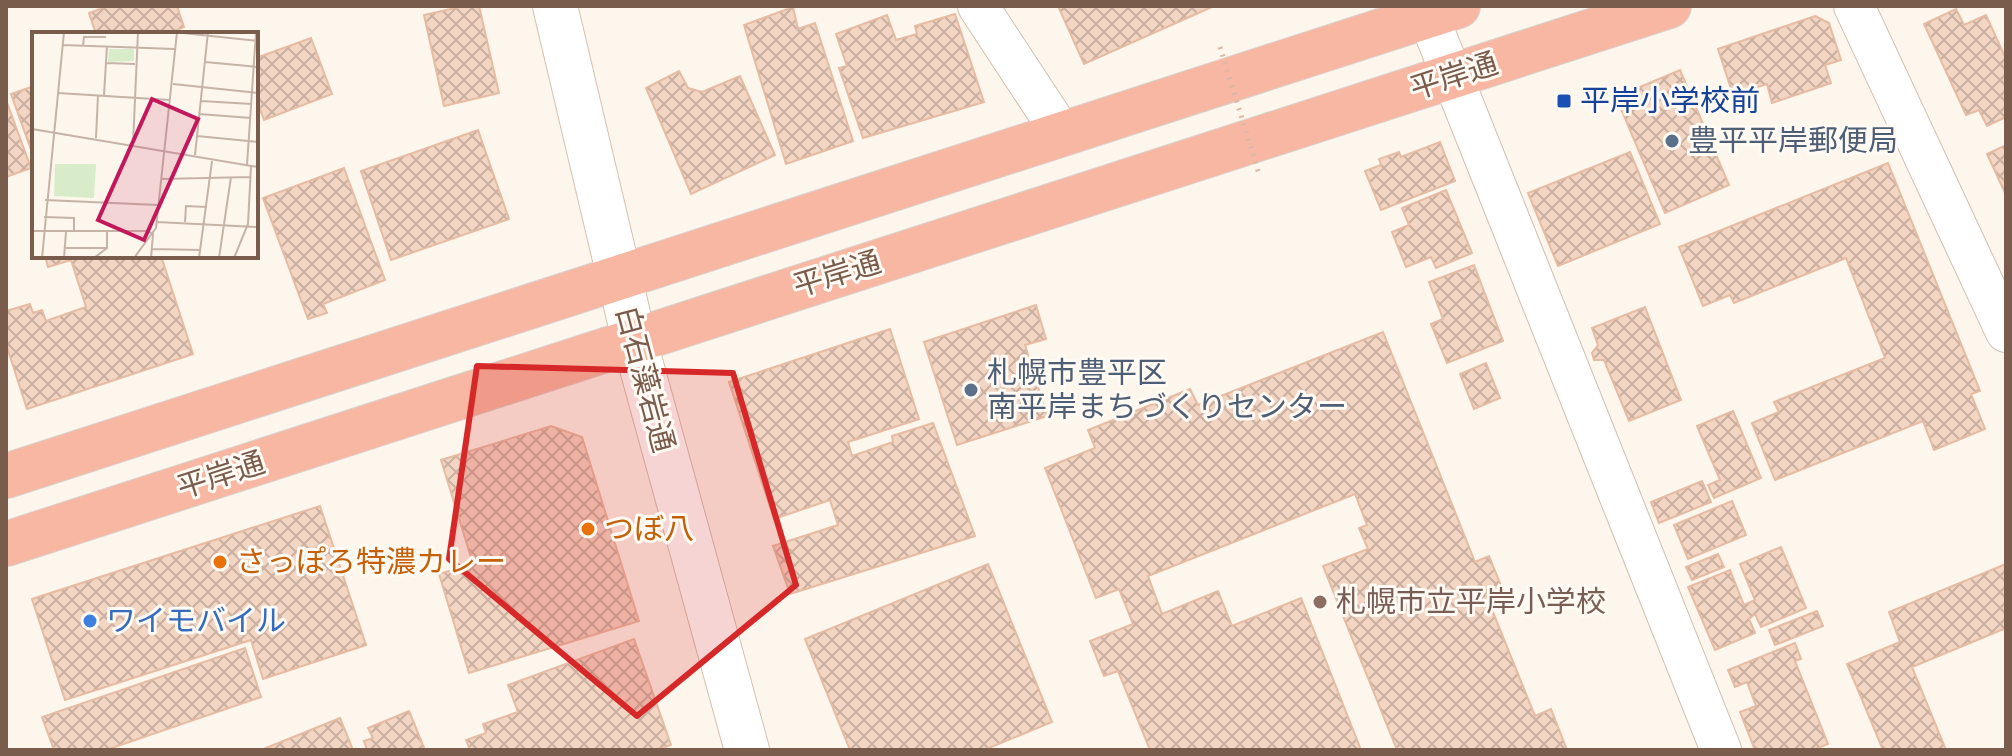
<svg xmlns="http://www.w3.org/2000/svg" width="2012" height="756" font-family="Commissioner,'Noto Sans JP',sans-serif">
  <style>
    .building { fill: url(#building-cross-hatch); stroke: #e6bba3; stroke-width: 2 }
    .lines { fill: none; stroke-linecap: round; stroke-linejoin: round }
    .street-casing { stroke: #d1beb0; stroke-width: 42 }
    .secondary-casing { stroke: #d6c0b0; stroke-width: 46 }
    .highway-casing { stroke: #dad1cd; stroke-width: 46 }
    .street { stroke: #fff; stroke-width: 40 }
    .secondary { stroke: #fff; stroke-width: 44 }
    .highway { stroke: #f7b7a3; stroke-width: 44 }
    .path-bridge { stroke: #d9b8a5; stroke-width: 5; stroke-dasharray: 2 6; stroke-linecap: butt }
    .marked { fill: #d62828; fill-opacity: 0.2; stroke: #d62828; stroke-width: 6; stroke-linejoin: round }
    .transit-dot { fill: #1a4fb4; stroke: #fffaf3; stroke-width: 3 }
    .service-dot { fill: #5c6f8a; stroke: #fffaf3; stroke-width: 3 }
    .food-dot { fill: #e8710a; stroke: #fffaf3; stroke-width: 3 }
    .education-dot { fill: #8d6e63; stroke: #fffaf3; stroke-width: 3 }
    .shop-dot { fill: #3f7fe0; stroke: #fffaf3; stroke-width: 3 }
    .labels { text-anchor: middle; stroke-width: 6; stroke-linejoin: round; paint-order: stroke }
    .street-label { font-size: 30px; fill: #7a5c4d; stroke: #fffaf3 }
    .transit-label { font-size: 30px; fill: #164399; stroke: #fffaf3; text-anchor: start }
    .service-label { font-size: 30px; fill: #4e5e75; stroke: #fffaf3; text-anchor: start }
    .food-label { font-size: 30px; fill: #c56008; stroke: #fffaf3; text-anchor: start }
    .education-label { font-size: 30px; fill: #785e54; stroke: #fffaf3; text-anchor: start }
    .shop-label { font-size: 30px; fill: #366cbe; stroke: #fffaf3; text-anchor: start }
    .inset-road { fill: none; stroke: #c5b3a7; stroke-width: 2 }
    .view { fill: #c2185b; fill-opacity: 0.15; stroke: #c2185b; stroke-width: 4 }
    .inset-edge { fill: none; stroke: #7a5c4d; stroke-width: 4 }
  </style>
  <defs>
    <pattern id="building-cross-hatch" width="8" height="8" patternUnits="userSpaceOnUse" patternTransform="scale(2)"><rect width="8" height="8" fill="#f3d5c3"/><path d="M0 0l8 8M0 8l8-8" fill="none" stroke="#cab0a1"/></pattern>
  </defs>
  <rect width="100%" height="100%" fill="#fdf6ec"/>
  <path class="building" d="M108 6H177L184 27 168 34H96L89 13Z
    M464 6H479L499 93 444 106 424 15Z
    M1058 6H1214L1084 64Z
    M793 7 798 29 815 23 853 141 786 164 744 25Z
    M1956 9 1964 25 1986 15 2006 59V117L1987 126 1979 110 1966 115 1924 24Z
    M955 14 984 102 863 138 839 68 847 66 836 34 887 15 896 40 917 34 915 26Z
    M1815 16 1829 23 1841 60 1825 65 1831 83 1772 103 1767 84 1733 95 1718 49Z
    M311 38 332 94 264 120 256 98V58Z
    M1680 70 1729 185 1665 213 1616 97Z
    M679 71 688 88 702 92 740 76 775 155 691 194 646 88Z
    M34 86V158L11 94Z
    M6 100 31 168 6 177Z
    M478 130 509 219 391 260 361 171Z
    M1440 142 1455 181 1381 210 1365 171 1381 165 1379 159 1399 152 1401 157Z
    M2006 145V195L1987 154Z
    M1630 152 1660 224 1558 266 1528 193Z
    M1888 163 1980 391 1971 394 1985 429 1934 450 1923 421 1775 480 1752 423 1779 412 1774 402 1885 358 1846 258 1734 303 1730 295 1703 306 1679 247Z
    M344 168 385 280 323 304 327 313 308 319 263 198Z
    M1446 190 1472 253 1436 268 1431 257 1406 267 1392 232 1409 225 1402 208Z
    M45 256H161L193 354 27 409 6 344V311L30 304 33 313 42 310 46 321 86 307 71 260 48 267Z
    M1474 265 1503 341 1447 363 1431 324 1443 319 1429 282Z
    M1036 305 1046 339 1025 345 1047 416 957 445 924 342Z
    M1645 307 1681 400 1629 421 1604 360H1594L1592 353 1598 345 1592 328Z
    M890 329 919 419 848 442 852 456 893 442 892 436 933 423 975 536 790 594 773 546 838 525 830 500 774 519 729 382Z
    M1383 332 1475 562 1489 556 1502 588 1486 595 1535 716 1551 709 1567 750H1397L1323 566 1368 549 1359 528 1367 525 1355 494 1148 576 1162 614 1218 591 1232 626 1301 598 1361 750H1150L1118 671 1104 676 1090 641 1133 624 1119 589 1096 598 1045 468 1095 448 1088 430 1190 389 1198 405Z
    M1486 363 1500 398 1474 409 1460 374Z
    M1733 411 1761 478 1714 498 1708 485 1720 480 1697 426Z
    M551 426 582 437 639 621 469 673 439 574 473 564 441 460Z
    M1702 481 1711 502 1659 523 1651 502Z
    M1732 501 1746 535 1688 559 1674 525Z
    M320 506 366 645 263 679 251 640 65 700 32 599Z
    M1781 547 1806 608 1761 627 1755 614 1749 619 1755 633 1715 650 1688 587 1730 570 1744 605 1755 600 1740 564Z
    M1718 554 1724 567 1692 580 1686 567Z
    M988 564 1052 722 984 750H850L805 639Z
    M2006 564V628L1912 667 1946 750H1883L1847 664 1900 642 1889 612Z
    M1817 611 1823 626 1775 645 1769 630Z
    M634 639 671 745 657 750H470L466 740 486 733 483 724 518 712 508 685Z
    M1795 643 1801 659 1795 661 1828 744 1813 750H1755L1740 712 1756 706 1747 682 1735 687 1728 670Z
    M245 648 261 697 106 750H54L42 717Z
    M409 711 425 750H367L364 741 373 738 368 728Z
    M340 718 353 750H261Z"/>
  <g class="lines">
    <defs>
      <path id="street" d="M978 6 1062 134
        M1854 6 2006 332
        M1428 16 1721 750"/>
      <path id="secondary" d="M555 6 634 339 747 750"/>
      <path id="highway" d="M6 476 1458 6
        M6 544 1669 6"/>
    </defs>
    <use href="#street" class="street-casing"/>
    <use href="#secondary" class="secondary-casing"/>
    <use href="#highway" class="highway-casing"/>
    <use href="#street" class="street"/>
    <use href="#secondary" class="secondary"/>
    <use href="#highway" class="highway"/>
    <path class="path-bridge" d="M1220 47 1259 174"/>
  </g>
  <path class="marked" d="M477 366 733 373 796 585 637 716 449 559Z"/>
  <rect class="transit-dot" x="1556" y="93" width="16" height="16" rx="4"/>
  <g class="service-dot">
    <circle cx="1672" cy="141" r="8"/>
    <circle cx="971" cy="390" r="8"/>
  </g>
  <g class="food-dot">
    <circle cx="588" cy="529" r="8"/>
    <circle cx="220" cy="562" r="8"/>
  </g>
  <circle class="education-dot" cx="1320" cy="602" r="8"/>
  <circle class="shop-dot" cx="90" cy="621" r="8"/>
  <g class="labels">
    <g class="street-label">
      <text transform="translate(1454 76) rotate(-18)" y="10">平岸通</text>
      <text transform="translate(837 274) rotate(-17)" y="10">平岸通</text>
      <text transform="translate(645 379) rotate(75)" y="10">白石藻岩通</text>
      <text transform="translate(221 475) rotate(-18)" y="10">平岸通</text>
    </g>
    <g class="transit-label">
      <text x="1580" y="111">平岸小学校前</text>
    </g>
    <g class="service-label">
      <text x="1688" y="151">豊平平岸郵便局</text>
      <text x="987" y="383">札幌市豊平区<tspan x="987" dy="34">南平岸まちづくりセンター</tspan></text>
    </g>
    <g class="food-label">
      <text x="604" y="539">つぼ八</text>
      <text x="236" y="572">さっぽろ特濃カレー</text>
    </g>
    <g class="education-label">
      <text x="1336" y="612">札幌市立平岸小学校</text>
    </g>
    <g class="shop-label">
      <text x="106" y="631">ワイモバイル</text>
    </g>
  </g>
  <g transform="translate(32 32)">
    <rect width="226" height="226" fill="#fdf6ec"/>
    <path d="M77 17H102V29L76 30ZM23 132H64L62 166 22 164Z" fill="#d8ecc9"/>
    <path class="inset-road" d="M141 0 226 9M31 13 143 17M51 14 52 5H74M173 30 226 35M74 31 103 32M141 52 226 61M26 61 138 68M72 63 75 14M169 69 220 72M167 82 219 86M0 97 226 135M165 104 226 110M64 106 66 63M101 112 106 0M163 123 176 0M215 133 224 0M129 147 218 145M13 168 126 173M12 185 42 186V200M125 190 226 195M153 190 154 174 175 175M0 199H116L121 202 119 226M33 216H75M120 217 168 218M10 226 32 0M32 226 34 200M62 226 75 216V199M102 226 124 196 145 0M167 226 180 129M187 226 199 145M202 226 216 192 219 134"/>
    <path class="view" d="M120 67 166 87 112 208 66 188Z"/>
    <rect width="226" height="226" class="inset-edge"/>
  </g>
  <rect width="2012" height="756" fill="none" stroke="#7a5c4d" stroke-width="16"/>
</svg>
